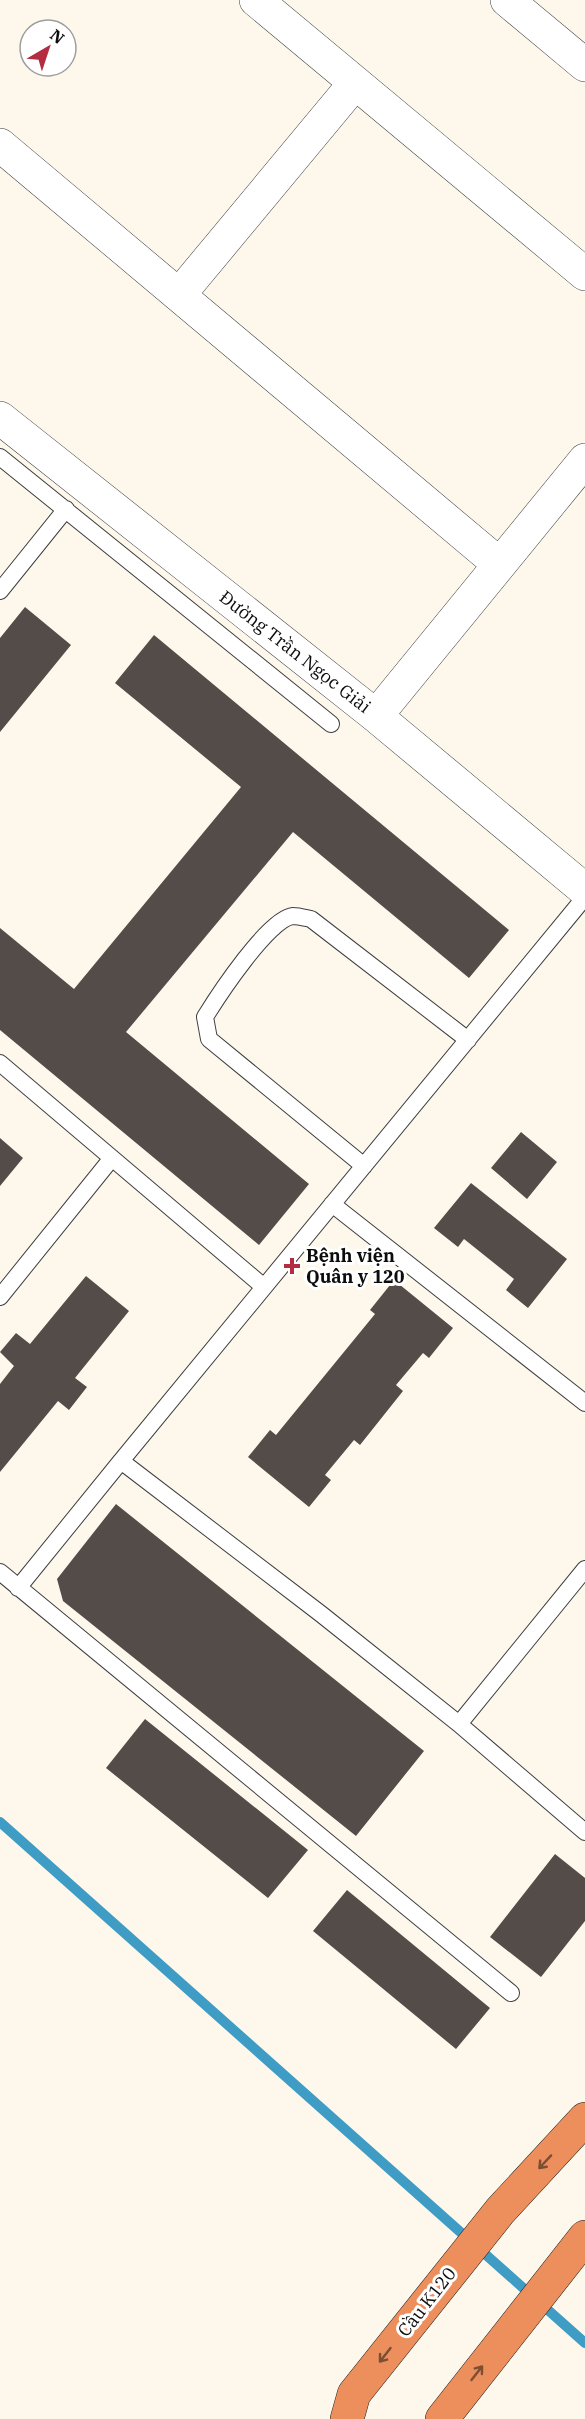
<svg xmlns="http://www.w3.org/2000/svg" width="585" height="2419" font-family="'IBM Plex Serif',serif">
  <style>
    .lines { fill: none; stroke-linecap: round; stroke-linejoin: round }
    .stream { stroke: #3f9dc5; stroke-width: 10 }
    .building { fill: #544c49 }
    .lane-casing { stroke: #3f3f3f; stroke-width: 18 }
    .street-casing { stroke: #3f3f3f; stroke-width: 34 }
    .highway-casing { stroke: #1d1d1d; stroke-width: 34 }
    .lane { stroke: #fff; stroke-width: 16 }
    .street { stroke: #fff; stroke-width: 33 }
    .highway { stroke: #ec8f5c; stroke-width: 33 }
    .oneway { stroke: #7c4e34 }
    .poi-dot { fill: #b32c41; stroke: #fff; stroke-width: 2 }
    .labels { text-anchor: middle; stroke-width: 6; stroke-linejoin: round; paint-order: stroke }
    .street-label { font-size: 18px; fill: #0c0c0c; stroke: #fff }
    .poi-label { font-size: 18px; font-weight: bold; fill: #0c0c0c; stroke: #fff; text-anchor: start }
  </style>
  <rect width="100%" height="100%" fill="#fef8ec"/>
  <g class="lines">
    <path class="stream" d="M0 1822 585 2343"/>
  </g>
  <path class="building" d="M25 607 71 645 0 732V638Z
    M154 635 509 930 469 978 293 832 126 1032 309 1184 259 1245 0 1030V928L74 989 241 787 115 683Z
    M521 1132 557 1162 527 1199 491 1168Z
    M0 1138 23 1158 0 1186Z
    M471 1183 567 1259 528 1308 506 1290 514 1279 464 1239 458 1247 434 1228Z
    M86 1276 129 1311 75 1378 87 1387 69 1410 58 1401 0 1472V1384L14 1366 0 1352 16 1333 30 1344Z
    M394 1280 453 1328 429 1358 423 1353 396 1385 403 1391 360 1445 354 1440 325 1475 331 1480 309 1507 248 1457 270 1430 276 1435 375 1314 370 1310Z
    M116 1504 424 1751 356 1836 63 1601 57 1579Z
    M145 1719 308 1850 268 1898 106 1768Z
    M555 1854 585 1878V1921L541 1977 490 1937Z
    M347 1890 490 2008 456 2049 313 1931Z"/>
  <g class="lines">
    <defs>
      <path id="lane" d="M0 457 331 724
        M0 591 66 509
        M585 897 121 1461 321 1614 459 1724 585 1832
        M0 1063 264 1287
        M364 1166 209 1039 205 1017C218 996 269 918 293 916 298 916 306 918 311 919L468 1040
        M332 1204 585 1403
        M0 1297 112 1158
        M0 1572 511 1993
        M18 1588 121 1461
        M459 1724 585 1569"/>
      <path id="street" d="M256 0 585 274
        M507 0 585 65
        M0 145 499 564
        M179 295 355 83
        M0 418 376 716 585 890
        M376 716 585 460"/>
      <path id="highway" d="M347 2419 354 2394 500 2211 585 2119
        M442 2419 585 2237"/>
    </defs>
    <use href="#lane" class="lane-casing"/>
    <use href="#street" class="street-casing"/>
    <use href="#highway" class="highway-casing"/>
    <use href="#lane" class="lane"/>
    <use href="#street" class="street"/>
    <use href="#highway" class="highway"/>
  </g>
  <defs><path id="oneway-shaft" d="M-6 0H5M1.5-3L5.5 0L1.5 3" fill="none" stroke-width="1.6" stroke-linecap="round" stroke-linejoin="round" transform="scale(1.5)"/></defs>
  <g class="oneway">
    <use href="#oneway-shaft" transform="translate(545 2162) rotate(133)"/>
    <use href="#oneway-shaft" transform="translate(385 2355) rotate(128)"/>
    <use href="#oneway-shaft" transform="translate(477 2373) rotate(-52)"/>
  </g>
  <path class="poi-dot" d="M289 1257h6v6h6v6h-6v6h-6v-6h-6v-6h6z"/>
  <g class="labels">
    <g class="street-label">
      <text transform="translate(295 652) rotate(38)" y="6">Đường Trần Ngọc Giải</text>
      <text transform="translate(427 2302) rotate(-52)" y="6">Cầu K120</text>
    </g>
    <g class="poi-label">
      <text x="306" y="1262">Bệnh viện<tspan x="306" dy="21">Quân y 120</tspan></text>
    </g>
  </g>
  <g transform="translate(48 48) rotate(39)"><circle r="28" fill="#ffffff" stroke="#9e9e9e" stroke-width="1.5"/>
  <path d="M0-4.5L10 22L0 15L-10 22Z" fill="#b32c41"/>
  <text y="-9" font-size="16" font-weight="bold" text-anchor="middle" fill="#0c0c0c">N</text>
  </g>
</svg>
